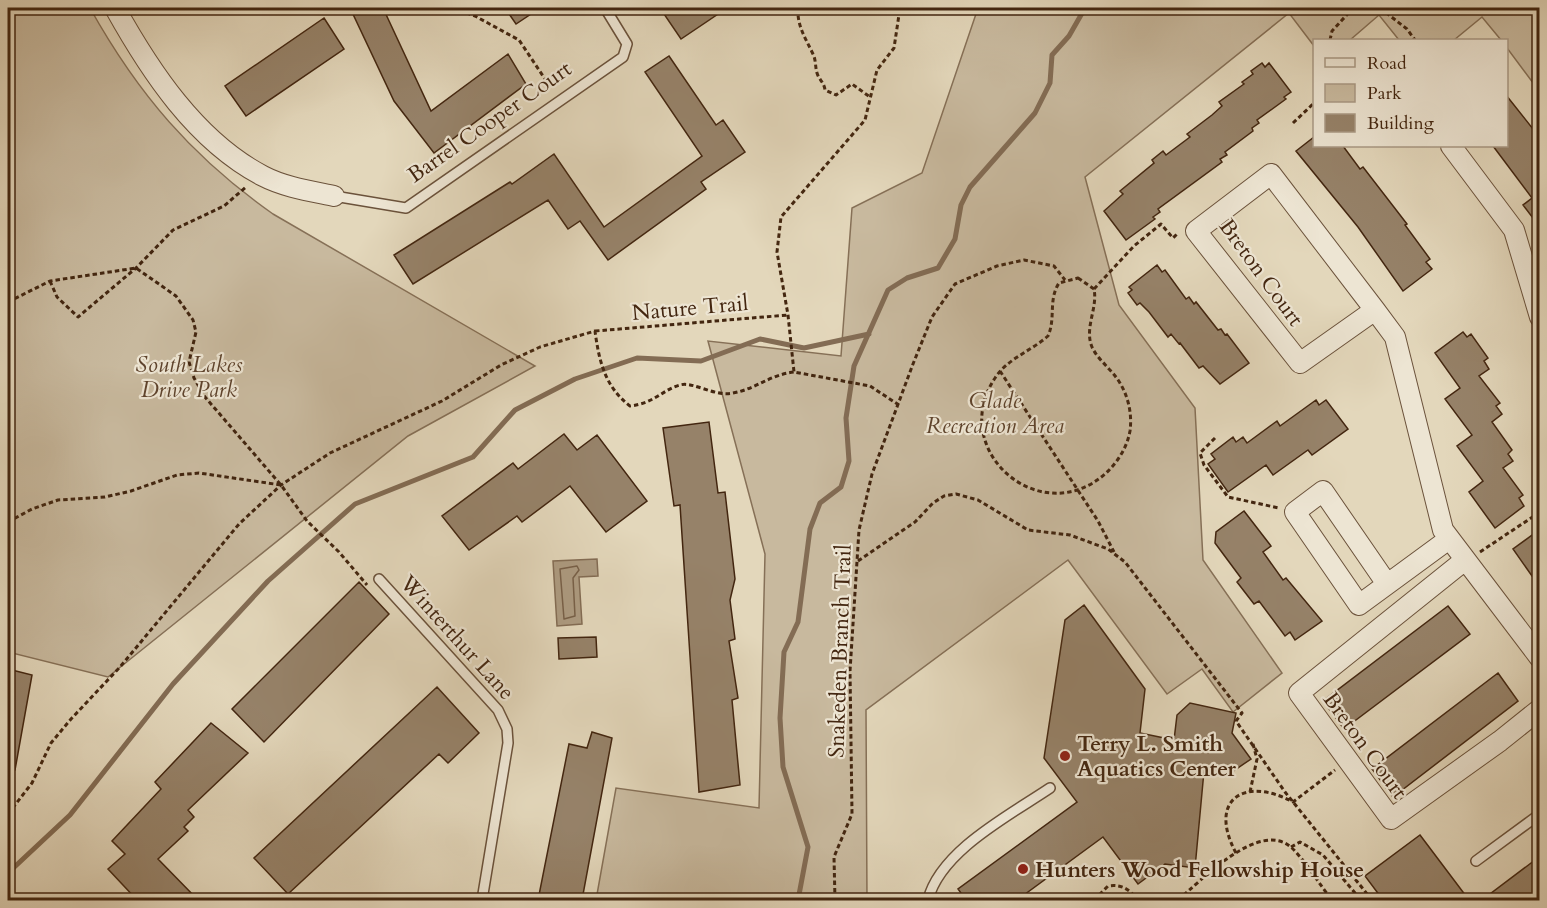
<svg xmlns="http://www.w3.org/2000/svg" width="1547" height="908" font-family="Cardo,serif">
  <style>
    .green { fill: #c8b99e; stroke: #867057; stroke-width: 1.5 }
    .water { fill: #ad9b81; stroke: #836c54; stroke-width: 1.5 }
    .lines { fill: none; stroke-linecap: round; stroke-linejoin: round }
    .shore { stroke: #786048; stroke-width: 1.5 }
    .stream { stroke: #836c54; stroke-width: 5 }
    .building { fill: #968269; stroke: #432610; stroke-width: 1.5 }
    .service-casing { stroke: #6b523b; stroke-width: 12 }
    .minor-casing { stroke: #6b523b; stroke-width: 22 }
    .path { stroke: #432610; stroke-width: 3; stroke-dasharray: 4.5 3; stroke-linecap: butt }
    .service { stroke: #ede5d3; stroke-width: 9 }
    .minor { stroke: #ede5d3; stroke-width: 20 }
    .poi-dot { fill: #8f2418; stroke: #ede5d3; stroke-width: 2 }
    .labels { text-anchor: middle; stroke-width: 4.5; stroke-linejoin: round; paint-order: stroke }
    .street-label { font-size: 22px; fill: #432610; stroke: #ede5d3 }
    .park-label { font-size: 22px; font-style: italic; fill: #5e432c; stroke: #ede5d3 }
    .poi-label { font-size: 22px; font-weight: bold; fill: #432610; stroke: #ede5d3; text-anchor: start }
  </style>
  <rect width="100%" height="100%" fill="#e3d7bb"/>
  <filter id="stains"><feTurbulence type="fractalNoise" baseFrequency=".00333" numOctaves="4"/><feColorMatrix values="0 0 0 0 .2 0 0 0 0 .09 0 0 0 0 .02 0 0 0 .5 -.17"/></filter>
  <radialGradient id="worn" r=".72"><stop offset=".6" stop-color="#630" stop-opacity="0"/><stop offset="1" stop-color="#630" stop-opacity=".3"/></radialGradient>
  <path class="green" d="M36 8H90C138 94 192 157 273 214L535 366 408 436 108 677 8 652V17Z
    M978 8H1539V91L1507 48 1506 40H1501L1482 17 1454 40H1399L1379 15 1350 40H1314V46L1289 13 1085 177 1119 305 1195 408 1203 560 1282 673 1233 712 1202 669 1167 694 1068 560 866 710 867 900H596L616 788 759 808 765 554 708 341 841 356 852 208 922 173Z"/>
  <path class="water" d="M597 559 598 576 579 577 582 624 557 626 553 561Z"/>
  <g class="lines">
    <path class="shore" d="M577 566 579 570 573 578 575 616 564 619 560 569Z"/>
    <path class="stream" d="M8 873 70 815 173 684 268 581 355 504 473 457 515 410 575 379 637 358 701 361 760 339 804 348 869 334
      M798 900 808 847 783 767 780 718 784 652 798 622 810 529 820 503 841 487 849 461 846 418 854 366 888 290 907 278 938 268 955 239 961 205 970 187 1035 113 1050 83 1052 55 1069 36 1085 8"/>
  </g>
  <path class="building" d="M359 8H383L431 111 508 54 526 84 434 153 394 101 352 12Z
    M505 8H540L516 24Z
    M673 8H727L681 39 664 14Z
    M324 18 344 49 246 116 225 86Z
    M669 56 716 125 723 120 745 152 701 182 706 189 608 260 580 221 568 229 548 200 413 284 394 255 510 182 512 184 554 154 604 227 702 156 645 72Z
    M1262 63 1265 67 1269 63 1291 92 1284 97 1286 99 1257 120 1259 123 1252 128 1253 131 1225 152 1227 155 1220 159 1222 162 1158 209 1160 212 1153 217 1155 219 1126 240 1104 211 1123 194 1120 191 1154 163 1152 160 1163 151 1166 155 1190 137 1187 134 1212 115 1222 106 1219 102 1244 84 1242 82 1253 74 1251 71Z
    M1506 95 1537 134 1534 136 1539 143V226L1523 205 1532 198 1493 146H1506Z
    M1314 137V146H1343L1360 169 1363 167 1407 224 1405 225 1430 259 1426 262 1432 269 1403 291 1358 227 1296 151Z
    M1157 265 1162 272 1165 270 1186 299 1189 297 1194 304 1196 302 1218 330 1221 329 1225 335 1227 334 1249 363 1220 384 1203 366 1199 368 1180 343 1179 344 1171 334 1168 337 1149 312 1140 303 1137 305 1128 293 1132 290 1129 287Z
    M1463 332 1467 337 1471 334 1488 358 1484 361 1489 369 1479 376 1500 403 1496 406 1502 414 1492 422 1512 450 1508 454 1513 461 1503 468 1523 495 1519 498 1524 506 1495 528 1469 492 1483 481 1457 446 1472 435 1445 399 1460 388 1435 353Z
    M1316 400 1319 405 1326 400 1348 429 1312 455 1308 450 1273 475 1266 465 1228 492 1208 464 1215 459 1211 454 1233 437 1236 442 1243 437 1247 443 1277 421 1280 426Z
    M709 422 718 493 725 492 735 579 730 600 735 639 729 641 738 698 732 700 740 785 699 792 680 505 674 506 663 428Z
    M564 434 577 450 597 435 647 501 606 532 570 486 522 522 517 516 469 550 442 516 513 463 518 469Z
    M1244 511 1271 546 1263 552 1283 580 1286 578 1322 621 1295 640 1290 632 1285 636 1259 601 1254 604 1237 582 1241 578 1215 543 1216 532Z
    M1539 530V586L1513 549Z
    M359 582 389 614 264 742 232 709Z
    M1084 605 1145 689 1140 733 1174 740 1177 715 1190 703 1236 713 1232 733 1251 759 1229 774 1204 771 1195 868 1165 864 1138 884 1103 837 1017 900H966L958 889 1077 802 1044 758 1065 620Z
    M1448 606 1470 634 1344 729 1323 701Z
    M596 637 597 657 559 659 558 638Z
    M8 669 32 675 15 770 8 769Z
    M1498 673 1518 701 1393 797 1372 769Z
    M437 687 479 733 448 763 439 754 288 894 254 858Z
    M211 723 248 753 188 810 194 817 184 827 188 831 158 859 198 900H137L108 869 125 854 112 841 161 789 155 782Z
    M592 732 612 738 582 900H538L569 744 587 748Z
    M1420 835 1469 900H1383L1365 876Z
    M1539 857V900H1482Z"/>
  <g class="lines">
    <defs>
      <path id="service" d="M334 196 406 208 623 57 627 44 605 8
        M379 579 498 710 507 729 508 743 482 900
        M1476 861 1540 814
        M928 900C940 851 1010 815 1050 788"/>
      <path id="minor" d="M115 8C150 71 196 141 263 176 284 187 310 191 334 196
        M1451 146 1514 230 1540 317
        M1375 310 1300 363 1196 231 1271 174 1375 310 1395 337 1443 530 1540 658
        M1465 560 1299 693 1391 819 1500 741 1540 709
        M1387 584 1323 491 1295 512 1359 605 1449 539"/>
    </defs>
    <use href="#service" class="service-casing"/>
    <use href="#minor" class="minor-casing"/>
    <path class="path" d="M452 8 475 16 519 40 545 79
      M798 8C797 26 805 37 813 54 816 60 815 66 817 73 819 80 824 82 825 90L836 95 852 84 870 97
      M1380 8 1407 29 1415 40
      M1330 40 1332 31 1353 8
      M1293 123 1314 103
      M1078 278 1094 289C1098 308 1084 328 1092 347 1096 356 1103 362 1109 369 1125 385 1133 408 1130 431 1127 448 1117 463 1105 474 1040 531 947 450 995 378 1007 359 1031 351 1048 336 1056 318 1048 300 1059 283Z
      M50 281 57 297 78 317 136 268 173 230 224 206 246 187
      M1094 289 1134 246 1161 224 1173 238 1178 233
      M8 302 50 281 136 268 176 296 193 320 196 332 189 362 194 378 205 397 281 485 307 521 339 552 367 585
      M595 331 788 315
      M1000 371 1098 521 1114 552
      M899 405 870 386 794 372 788 315 777 252 781 217 865 120 877 70 894 48 900 8
      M1215 438 1200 453 1204 465 1228 497 1279 508
      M8 522 32 509 58 500 105 497 131 491 177 475 199 473 281 485
      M1480 552 1540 512
      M858 561 915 522 933 503 944 496 956 494 978 500 1028 530 1070 535 1108 549 1125 562 1242 713 1236 721 1285 792 1372 900
      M1250 792 1257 759 1253 744
      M8 814 32 783 51 743 71 719 120 667 239 524 281 485 330 453 442 401 501 365 540 347 595 331C599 361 605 387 630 406 655 403 662 390 680 385 693 381 714 397 733 393 756 389 769 375 794 372
      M1291 847 1300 842 1323 855 1361 900
      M1236 853C1207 799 1245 776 1293 802L1335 770
      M835 900 834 857 852 814 850 671 859 530 872 474 913 364 932 317 955 284 997 266 1024 260 1054 266 1065 280
      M1094 900 1108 886C1122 884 1129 889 1138 900
      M1178 900C1201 881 1260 818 1292 848 1307 863 1319 884 1332 900"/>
    <use href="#service" class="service"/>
    <use href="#minor" class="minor"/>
  </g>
  <g class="poi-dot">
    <circle cx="1065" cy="756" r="6"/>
    <circle cx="1023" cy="869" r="6"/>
  </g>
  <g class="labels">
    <g class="street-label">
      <text transform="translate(489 121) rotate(-35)" y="8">Barrel Cooper Court</text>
      <text transform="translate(1262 272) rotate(54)" y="8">Breton Court</text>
      <text transform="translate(690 307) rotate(-5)" y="8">Nature Trail</text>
      <text transform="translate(458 637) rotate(48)" y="8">Winterthur Lane</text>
      <text transform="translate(839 651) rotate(-88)" y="8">Snakeden Branch Trail</text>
      <text transform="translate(1366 745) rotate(54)" y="8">Breton Court</text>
    </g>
    <g class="park-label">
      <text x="189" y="372">South Lakes<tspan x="189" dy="25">Drive Park</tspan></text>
      <text x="995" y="408">Glade<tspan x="995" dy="25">Recreation Area</tspan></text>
    </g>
    <g class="poi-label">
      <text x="1077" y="751">Terry L. Smith<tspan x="1077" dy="25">Aquatics Center</tspan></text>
      <text x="1035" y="877">Hunters Wood Fellowship House</text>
    </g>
  </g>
  <rect width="1547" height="908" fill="none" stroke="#e3d7bb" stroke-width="30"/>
  <rect x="9" y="9" width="1529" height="890" fill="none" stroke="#432610" stroke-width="3"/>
  <rect x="15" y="15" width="1517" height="878" fill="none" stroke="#432610" stroke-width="1.5"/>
  <rect x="1313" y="39" width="195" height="108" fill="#ede5d3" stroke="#a99985" stroke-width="1.5"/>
  <rect x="1325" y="58" width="30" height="9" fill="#ede5d3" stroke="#a99985" stroke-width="1.5"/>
  <text x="1367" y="69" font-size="18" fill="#432610">Road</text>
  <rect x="1325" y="84" width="30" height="18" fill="#c8b99e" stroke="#a99985" stroke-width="1.5"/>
  <text x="1367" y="99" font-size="18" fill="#432610">Park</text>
  <rect x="1325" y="114" width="30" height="18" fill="#968269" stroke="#a99985" stroke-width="1.5"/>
  <text x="1367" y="129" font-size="18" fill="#432610">Building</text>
  <rect width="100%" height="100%" filter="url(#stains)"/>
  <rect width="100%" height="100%" fill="url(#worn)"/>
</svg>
